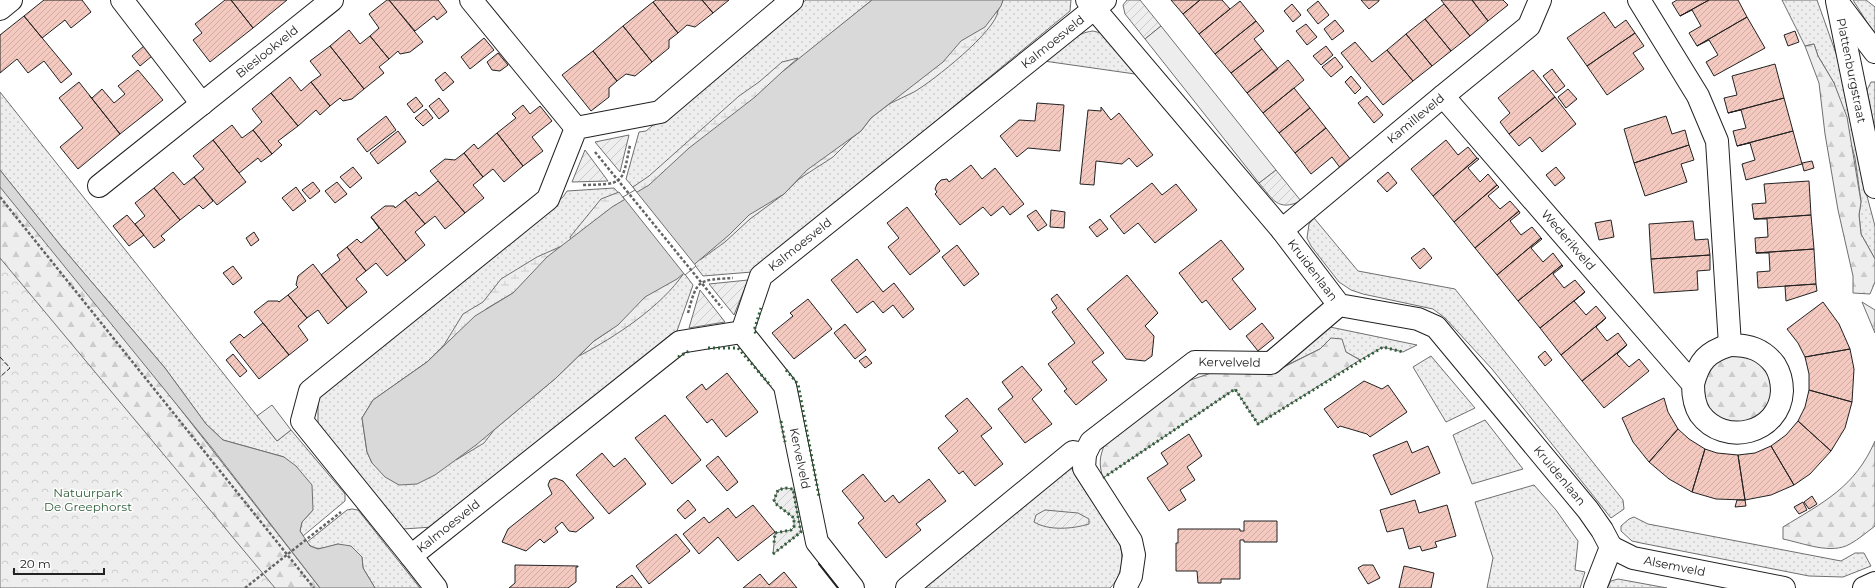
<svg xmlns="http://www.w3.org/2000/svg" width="1875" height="588" font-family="Montserrat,sans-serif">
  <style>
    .grass { fill: url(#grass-dots); stroke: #6f6f6f }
    .forest { fill: url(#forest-firs); stroke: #6f6f6f }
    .wetland { fill: url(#wetland-marsh); stroke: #6f6f6f }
    .park { fill: url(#park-crowns); stroke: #6f6f6f }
    .garden { fill: url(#garden-furrows); stroke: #6f6f6f }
    .parking { fill: #ededed; stroke: #6f6f6f }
    .water { fill: #d9d9d9; stroke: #6f6f6f }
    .pier { fill: #fff; stroke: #6f6f6f }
    .building { fill: url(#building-hatch); stroke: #222 }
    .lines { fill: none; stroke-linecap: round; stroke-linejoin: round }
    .minor-casing { stroke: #222; stroke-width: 24 }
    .tertiary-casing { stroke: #222; stroke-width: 24 }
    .path { stroke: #646464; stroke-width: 2.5; stroke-dasharray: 3 2; stroke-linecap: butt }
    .minor { stroke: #fff; stroke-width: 22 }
    .tertiary { stroke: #fff; stroke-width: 22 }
    .hedge { stroke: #2f5e38; stroke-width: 3; stroke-dasharray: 2 3; stroke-linecap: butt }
    .fence { stroke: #222; stroke-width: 1; stroke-dasharray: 5 2; stroke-linecap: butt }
    .wall { stroke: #222; stroke-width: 2 }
    .labels { text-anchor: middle; stroke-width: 3; stroke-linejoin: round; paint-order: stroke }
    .street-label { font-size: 12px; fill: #222; stroke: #fff }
    .park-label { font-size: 12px; fill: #2f5e38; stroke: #fff }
  </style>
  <defs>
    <pattern id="grass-dots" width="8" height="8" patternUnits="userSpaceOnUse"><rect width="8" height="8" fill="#eee"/><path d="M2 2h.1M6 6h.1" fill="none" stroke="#ccc" stroke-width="1.8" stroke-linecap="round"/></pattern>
    <pattern id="forest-firs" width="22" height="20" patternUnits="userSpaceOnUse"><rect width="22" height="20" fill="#eee"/><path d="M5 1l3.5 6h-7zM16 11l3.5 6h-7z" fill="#ccc"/></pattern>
    <pattern id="wetland-marsh" width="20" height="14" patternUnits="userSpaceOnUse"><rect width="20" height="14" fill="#eee"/><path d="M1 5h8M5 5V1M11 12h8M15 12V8" fill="none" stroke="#ccc"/></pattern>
    <pattern id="park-crowns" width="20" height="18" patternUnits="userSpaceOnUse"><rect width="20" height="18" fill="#eee"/><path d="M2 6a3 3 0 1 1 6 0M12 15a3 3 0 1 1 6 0" fill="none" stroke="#ccc"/></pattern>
    <pattern id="garden-furrows" width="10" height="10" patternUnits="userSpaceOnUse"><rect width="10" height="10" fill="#eee"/><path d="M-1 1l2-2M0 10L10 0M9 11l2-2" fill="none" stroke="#ccc"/></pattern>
    <pattern id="building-hatch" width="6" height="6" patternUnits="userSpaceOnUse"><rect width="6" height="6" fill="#f3c9c0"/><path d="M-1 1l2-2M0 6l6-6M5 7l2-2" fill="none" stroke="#d0aca5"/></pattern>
  </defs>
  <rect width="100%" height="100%" fill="#fff"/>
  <path class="grass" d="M806 0H872L637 192 626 179 639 132 646 131Z
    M1003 0H1071L1070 11 752 272 703 276 694 264 799 179 861 131 871 118 918 82 998 11Z
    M1782 0H1817L1844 76 1867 196 1875 226V259L1861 234 1859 215 1861 201 1855 158 1834 83 1818 56 1814 44 1805 46Z
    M1853 0H1866L1875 7V35Z
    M1093 31 1101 33 1135 74 1044 61C1059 49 1074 33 1093 31Z
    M1871 82H1875V131L1867 90Z
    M0 92 277 441 291 430 345 494V501L303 536 300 531 302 522 313 510 284 457 223 440 206 424 165 368 61 246 0 170Z
    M614 188 624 199 475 316 427 362 373 400 362 418 367 452 372 463 476 445 556 378 594 341 684 273 693 285 677 331 433 527 403 529 318 423V399L563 197 567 191Z
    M1314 218 1358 271 1455 289 1623 500 1624 509 1611 518 1492 369 1445 318 1433 309 1363 294 1351 290 1339 282 1311 246 1307 238 1309 224Z
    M1330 327 1417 345 1403 352 1383 347 1360 360 1346 352 1331 338 1320 349 1279 369Z
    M1431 356 1475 408 1446 422 1413 367Z
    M1485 420 1523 469 1472 484 1453 435Z
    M1071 467 1076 477 1119 542C1125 558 1122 576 1110 588H921Z
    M1534 485 1556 510 1578 541 1575 570 1585 572 1580 588H1487L1493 558 1475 502Z
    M352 509 358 510 420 588H375L363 568 362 557 338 544C327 547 315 553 307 542L347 510Z
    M1634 517 1648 524 1841 561 1855 553H1864L1871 566 1843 577 1809 576 1641 543 1632 541 1621 531V526L1629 519Z
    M1618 579 1667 588H1607L1611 581Z"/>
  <path class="forest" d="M1814 44 1818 56 1834 83 1847 117 1861 202 1859 215 1861 234 1875 259V282L1870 294 1853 293V276L1838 210 1825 134 1819 83 1805 46Z
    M0 178 320 588H209L0 357Z
    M1862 302 1875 310V333Z
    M1331 338 1342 339 1346 352 1360 360 1258 424 1235 389 1103 478C1099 465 1099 457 1105 444L1185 382 1211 373 1270 374 1320 349Z
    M1730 345 1778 369 1766 424H1710L1697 370Z
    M1875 441V526C1867 532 1859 539 1850 544 1831 555 1803 543 1783 539V527C1824 502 1855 487 1875 441Z"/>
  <path class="wetland" d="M998 11C996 31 933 81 914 92 906 96 897 100 889 104L891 90 980 22Z
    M798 58 782 72V88L639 195 633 187 649 176 739 96 759 82 782 62Z
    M851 139 833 157 799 179 784 194 750 219 725 242 700 260 718 236 808 155Z
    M619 192 628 204 592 232 571 240 570 237 601 199Z
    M564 245 513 293 486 309 481 327 396 384 427 362 444 345 463 314 483 302 501 279 537 257Z
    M684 273C661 307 615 337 579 356L594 341 612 329 636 291Z
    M498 425 484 443 456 460 471 435Z"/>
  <path class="park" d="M0 258 275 588H0Z"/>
  <path class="garden" d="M1127 0H1140L1161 26 1145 39 1125 14 1123 5Z
    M629 135 620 172 595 142Z
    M585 150 608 181 572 182Z
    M1276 170 1301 201C1277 212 1273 199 1259 183Z
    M748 280 734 315 709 284Z
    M700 290 725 322 689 328Z
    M785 488 793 489 801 532 773 554 775 533 791 530 794 527V518L776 504 774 500 778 490Z
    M1045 510 1078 513 1089 519V524C1072 529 1049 531 1034 522L1036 515Z"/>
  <path class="parking" d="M1161 26 1276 170 1259 183 1145 39Z
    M272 405 291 430 277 441 257 416Z"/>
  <path class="water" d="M872 0H1003L1001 6 985 27 961 41 943 62 871 118 861 131 807 170 784 194 749 215 729 235 677 279 645 297 618 325 594 341 556 378 476 445 435 475 417 484 399 485 385 477 372 463 367 452 362 418 373 400 427 362 475 316 513 293 547 257 612 207 649 185 689 148 755 97 782 72Z
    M0 170 61 246 165 368 206 424 223 440 284 457 296 466 312 485 313 510 302 522 300 531 310 546 318 549 338 544 351 546 362 557 363 568 375 588H320L212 448 0 187Z"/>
  <path class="pier" d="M635 190 696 266 685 275 623 197Z"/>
  <path class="building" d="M44 0H82L91 12 71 28 65 20 42 38 24 16Z
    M225 0H231L253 28 210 62 193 40 202 33 195 24Z
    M231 0H287L253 28Z
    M387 0H389L423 42 410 52 400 54 398 51 389 59 370 36 379 28 369 14Z
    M389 0H438L447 12 437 20 434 16 415 31Z
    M656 0H702L713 13 695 27 687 25 678 33 653 2Z
    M702 0H729L713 13Z
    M1171 0H1200L1183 14Z
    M1200 0H1222L1230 9 1199 34 1183 14Z
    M1361 0H1379V1L1369 9Z
    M1441 0H1472L1488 21 1470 36Z
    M1472 0H1503L1508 5 1488 21Z
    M1677 0H1709L1680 16 1672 3Z
    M1709 0H1738L1747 17 1697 46 1689 33 1701 26 1692 10 1680 16Z
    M1240 1 1256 21 1215 54 1199 34Z
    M1318 1 1329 15 1318 24 1307 10Z
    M653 2 678 33 669 40V48L652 62 623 26Z
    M1292 4 1301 15 1293 22 1284 11Z
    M1444 4 1470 36 1451 51 1425 19Z
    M1604 12 1615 28 1626 20 1635 33 1587 66 1567 38Z
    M24 16 72 74 61 83 44 61 28 73 17 59 0 73V35Z
    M1747 17 1765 48 1714 76 1706 62 1718 55 1709 40 1697 46Z
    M1425 19 1451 51 1432 66 1406 34Z
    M1335 20 1344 31 1332 40 1324 29Z
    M1256 21 1264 31 1254 39 1262 49 1231 73 1215 54Z
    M1306 24 1317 37 1307 45 1296 31Z
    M623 26 652 62 635 76 626 74 617 81 593 51Z
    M349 30 360 44 370 36 389 59 379 67 384 73 364 89 330 46Z
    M1795 31 1799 42 1788 46 1784 35Z
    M1635 33 1644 46 1633 53 1644 69 1607 95 1587 66Z
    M1406 34 1432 66 1413 81 1387 50Z
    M484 38 494 50 470 69 461 57Z
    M1355 42 1372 62 1387 50 1413 81 1383 105 1341 53Z
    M144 46 152 56 140 66 132 56Z
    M330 46 364 89 352 99 343 101 340 98 330 106 311 82 321 75 310 61Z
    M1326 46 1333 55 1321 65 1313 56Z
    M1262 49 1278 69 1247 93 1231 73Z
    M593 51 617 81 609 88V97L591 111 562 75Z
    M498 53 508 65 500 71 492 70 487 62Z
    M1335 57 1343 67 1331 77 1322 67Z
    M1288 60 1304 80 1263 113 1247 93Z
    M1775 64 1784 98 1728 113 1724 98 1737 95 1732 76Z
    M1552 69 1565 86 1556 93 1543 76Z
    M138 70 163 100 120 134 89 95 92 98 102 89 114 103 125 94 118 86Z
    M1533 70 1555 97 1509 134 1500 122 1510 113 1498 98Z
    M445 72 454 82 443 91 435 80Z
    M1351 76 1361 88 1355 94 1345 82Z
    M290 77 301 91 311 82 330 106 320 115 316 110 298 126 271 93Z
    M79 82 120 134 78 169 60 147 83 128 59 98Z
    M1294 88 1310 108 1279 133 1263 113Z
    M1568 89 1577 99 1566 108 1558 97Z
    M271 93 298 126 278 141 282 145 272 154 253 130 262 122 252 109Z
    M1367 96 1383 115 1374 123 1358 103Z
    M416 97 423 106 414 113 407 104Z
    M1555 97 1576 124 1542 152 1530 137 1519 146 1509 134Z
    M439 98 449 111 439 119 429 106Z
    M1784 98 1793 131 1737 146 1733 131 1746 128 1741 110 1728 113Z
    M1037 103 1064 105 1060 151 1028 148 1017 157 1000 136 1019 120 1035 121Z
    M523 105 530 114 540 106 552 121 532 137 543 151 523 166 497 133 516 118 512 114Z
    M1101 107 1111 120 1119 113 1153 155 1137 167 1129 158 1122 164 1096 161 1094 185 1080 184 1088 110 1101 111Z
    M1310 108 1326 128 1295 153 1279 133Z
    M426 109 433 118 423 126 415 118Z
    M386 116 396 130 367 152 357 139Z
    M1666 116 1672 134 1685 130 1689 145 1634 163 1624 129Z
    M232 125 242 138 253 130 272 154 261 162 258 158 239 173 213 140Z
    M1326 128 1351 160 1341 169 1332 157 1311 174 1295 153Z
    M398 131 406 142 378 164 370 153Z
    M1793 131 1802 164 1746 180 1742 164 1755 160 1750 143 1737 146Z
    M497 133 523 166 504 182 493 169 483 177 464 153 474 144 478 149Z
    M213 140 246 182 217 205 194 177 204 169 193 156Z
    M1446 140 1458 155 1468 147 1477 158 1433 196 1411 169Z
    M1689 145 1694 160 1681 164 1687 182 1645 196 1634 163Z
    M464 153 483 177 473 185 484 198 465 213 430 171 445 159 455 160Z
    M1477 158 1479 159 1468 168 1480 182 1488 174 1497 185 1454 222 1433 196Z
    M1812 161 1814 168 1804 171 1802 163Z
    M971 165 982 179 995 168 1024 204 1010 215 1003 206 991 216 983 207 960 225 935 194 937 192 935 189 937 184 941 180 947 179 949 182Z
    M353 167 362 178 350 188 340 177Z
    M1556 167 1565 178 1555 186 1546 175Z
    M173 172 184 185 194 177 213 201 203 209 199 205 180 220 154 188Z
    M1388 172 1397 183 1387 192 1377 181Z
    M438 181 465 213 445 229 435 216 425 224 405 200 416 192 419 196Z
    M1809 181 1811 215 1754 219 1752 204 1766 203 1764 184Z
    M313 182 320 191 310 199 302 190Z
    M337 182 347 194 335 203 325 191Z
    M1152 183 1162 195 1176 184 1197 210 1155 243 1138 223 1124 234 1110 216Z
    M1497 185 1499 187 1488 196 1500 209 1510 201 1519 211 1475 248 1454 222Z
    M296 187 306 201 293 211 282 198Z
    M154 188 180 220 161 236 165 240 154 248 135 224 145 216 135 203Z
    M405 200 425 224 415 232 425 245 406 261 371 217 385 206H394L395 208Z
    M907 207 940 251 910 275 888 247 899 238 887 223Z
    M1036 210 1047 225 1038 231 1027 216Z
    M1051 210 1065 212 1064 228 1050 227Z
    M1519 211 1520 213 1510 221 1521 235 1532 227 1541 238 1497 275 1475 248Z
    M127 215 144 235 129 246 113 226Z
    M1811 215 1814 249 1756 253 1755 238 1768 237 1767 219H1754Z
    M371 217 406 261 387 276 376 263 366 271 347 247 357 239 361 243 379 228Z
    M1100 219 1108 229 1097 237 1089 227Z
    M1611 220 1614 237 1599 240 1595 223Z
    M1693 221 1695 240 1708 239 1710 255 1651 259 1649 224Z
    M254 232 259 240 251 246 246 238Z
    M1541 238 1542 239 1531 248 1543 262 1553 253 1562 265 1518 301 1497 275Z
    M1221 240 1244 269 1232 279 1256 309 1230 330 1206 300 1202 303 1179 273Z
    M957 245 979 274 964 286 942 257Z
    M347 247 366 271 356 279 367 292 347 308 321 275 340 260 337 255Z
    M1424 248 1432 258 1420 269 1411 258Z
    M1814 249 1816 284 1758 288 1757 272 1770 271 1769 253H1756Z
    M1710 255V270L1697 271 1698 290 1654 293 1651 259Z
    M857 259 883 292 894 283 914 309 903 318 893 305 883 313 873 301 857 313 831 280Z
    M313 264 347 308 328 324 318 310 307 318 288 295 298 287 296 285 298 276Z
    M1562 265 1563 266 1553 274 1564 288 1575 280 1585 292 1540 328 1518 301Z
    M233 266 242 278 233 285 223 273Z
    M1127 275 1158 313 1145 326 1154 336 1152 356 1145 361 1126 359 1087 309Z
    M1816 284 1817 291 1786 301 1785 286Z
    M1585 292 1574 301 1586 315 1596 306 1606 318 1561 355 1540 328Z
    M1057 294 1104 353 1092 362 1107 380 1076 405 1064 391 1067 389 1048 364 1075 343 1052 312 1057 308 1051 299Z
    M288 295 307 318 298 326 308 340 289 355 254 312 268 301H278L279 302Z
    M808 299 832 329 794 359 772 333 793 316 790 313Z
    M1823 302 1839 324 1850 349 1805 357 1798 343 1787 329Z
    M1606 318 1596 327 1607 341 1618 333 1627 345 1582 381 1561 355Z
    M263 323 289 355 259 379 230 342 240 334 244 338Z
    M1262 323 1274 338 1258 351 1246 336Z
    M845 324 866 350 855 359 834 333Z
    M1627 345 1617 354 1629 367 1639 359 1649 371 1604 408 1582 381Z
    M1850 349 1854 369 1852 402 1809 390V374L1805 357Z
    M1545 351 1552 360 1545 366 1538 357Z
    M233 354 247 371 240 377 226 360Z
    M866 356 872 363 865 368 859 361Z
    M1022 366 1042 390 1032 399 1052 424 1025 443 998 409 1013 397 1002 382Z
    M727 373 758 412 726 437 712 419 707 423 686 397 702 384 706 390Z
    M1364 381 1382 389 1388 385 1407 412 1370 437 1367 434 1340 426 1338 428 1324 409Z
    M1809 390 1852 402 1845 428 1831 451 1798 421 1805 407Z
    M967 398 992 428 981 436 1003 464 975 486 963 471 959 474 938 448 958 431 945 416Z
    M1664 398 1668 412 1678 429 1649 462 1633 442 1622 418Z
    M665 415 701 460 672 484 635 438Z
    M1798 421 1831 451 1810 474 1794 485 1771 446 1786 435Z
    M1678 429 1689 439 1705 449 1692 492 1669 479 1649 462Z
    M1189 434 1202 456 1187 467 1195 480 1180 490 1186 500 1169 511 1147 478 1168 464 1161 453Z
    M1407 441 1412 453 1428 446 1440 473 1391 495 1373 455Z
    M1771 446 1794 485 1771 495 1745 500 1738 455 1755 453Z
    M1705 449 1717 453 1738 455 1745 500 1716 499 1692 492Z
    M602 453 614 467 625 458 646 484 609 514 576 475Z
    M718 456 738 482 727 491 706 466Z
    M863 474 885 502 893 495 899 503 929 479 946 501 916 524 921 530 886 558 858 523 864 518 842 491Z
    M555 478 563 481 594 518 576 532 569 531 562 522 555 528 558 532 544 543 540 539 526 551 502 542 508 529 552 494 548 485 550 480Z
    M1812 496 1817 504 1809 509 1804 502Z
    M688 500 696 510 685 519 677 510Z
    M1415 500 1419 513 1447 505 1456 536 1435 542 1437 547 1422 551 1420 546 1409 549 1403 528 1387 532 1380 510Z
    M1737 500H1745L1746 506 1735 507Z
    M1803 502 1807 510 1799 514 1794 507Z
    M753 505 775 532 738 561 718 537 699 554 683 534 704 517 709 523 728 508 736 518Z
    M1244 521H1277V542H1244V540H1240V579H1221V583H1198L1197 571H1176V543H1178V529H1240V531H1244Z
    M676 534 690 551 649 584 636 566Z
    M515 565 578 566V567H576V582L568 588H509L515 583Z
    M1363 565H1373L1380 578 1368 584 1358 568Z
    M1404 566 1434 573 1431 588H1399Z
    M784 572 797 588H743L760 574 769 585Z
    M632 575 642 588H617L616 587Z"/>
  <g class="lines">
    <defs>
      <g id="minor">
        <path d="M122 0 202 104"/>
        <path d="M471 0 576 128"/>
        <path id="s1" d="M792 0 660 112 576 128 548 199 310 391 302 421 411 556 680 342 742 332 761 276 1105 0"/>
        <path id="s2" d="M1087 0 1282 230 1339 305 1418 319 1436 327 1588 510 1602 530 1611 547"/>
        <path d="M0 9 11 0"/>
        <path id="s3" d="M1443 96 1693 384C1693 395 1694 405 1700 414 1724 447 1780 434 1782 391 1782 382 1780 373 1775 365 1763 349 1749 345 1730 345L1717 141 1698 96 1639 0"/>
        <path id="s4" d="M99 186 332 0"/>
        <path id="s5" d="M1282 230 1443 96 1529 26 1540 0"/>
        <path id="s6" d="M742 332 785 386 817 542 853 588"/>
        <path d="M1693 384C1699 361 1707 352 1730 345"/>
        <path d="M411 556 436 588"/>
        <path d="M907 588 1073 452 1085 454"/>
        <path id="s7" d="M1125 588 1131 576 1134 555 1131 541 1084 468 1085 454 1091 442 1195 362 1271 363 1339 305"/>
        <path id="s8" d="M1595 588 1611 547 1633 558 1784 588"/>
        <path d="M1864 588 1875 583"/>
      </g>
      <g id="tertiary">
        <path id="s9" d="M1837 1 1875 187"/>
        <path d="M1841 7 1875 52"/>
      </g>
    </defs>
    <use href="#minor" class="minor-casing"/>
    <use href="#tertiary" class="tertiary-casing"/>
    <path class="path" d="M595 152 722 308
      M583 185C624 184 622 185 630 145
      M0 197 314 588
      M688 313C697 279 698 280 733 278
      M245 588 341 512"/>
    <use href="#minor" class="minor"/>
    <use href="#tertiary" class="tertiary"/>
    <path class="hedge" d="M756 333 754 331 761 308
      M708 348H738L771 386
      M678 357 691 350
      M786 370 798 384 819 496
      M781 421 785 442
      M1103 478 1235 389 1258 424 1383 347 1403 352
      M773 554 801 532 793 489 785 488 778 490 774 500 776 504 794 518V527L791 530 775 533 774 543"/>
    <path class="fence" d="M0 357 10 368 0 377"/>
    <path class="wall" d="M819 564 838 588"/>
  </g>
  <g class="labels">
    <g class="street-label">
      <text dy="4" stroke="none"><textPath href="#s1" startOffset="1685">Kalmoesveld</textPath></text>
      <text dy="4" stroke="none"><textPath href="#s4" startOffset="215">Bieslookveld</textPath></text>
      <text dy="4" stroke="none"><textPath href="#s9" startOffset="71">Plattenburgstraat</textPath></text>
      <text dy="4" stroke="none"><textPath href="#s5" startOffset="174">Kamilleveld</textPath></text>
      <text dy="4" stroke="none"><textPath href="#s3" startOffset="191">Wederikveld</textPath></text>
      <text dy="4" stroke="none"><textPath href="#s1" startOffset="1361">Kalmoesveld</textPath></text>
      <text dy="4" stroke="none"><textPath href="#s2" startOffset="352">Kruidenlaan</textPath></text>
      <text dy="4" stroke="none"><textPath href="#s7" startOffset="329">Kervelveld</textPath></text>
      <text dy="4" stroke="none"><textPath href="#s6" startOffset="143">Kervelveld</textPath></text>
      <text dy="4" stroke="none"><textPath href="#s2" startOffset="689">Kruidenlaan</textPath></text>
      <text dy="4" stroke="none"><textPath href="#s1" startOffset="893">Kalmoesveld</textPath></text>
      <text dy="4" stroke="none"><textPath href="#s8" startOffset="111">Alsemveld</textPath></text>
    </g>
    <g class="park-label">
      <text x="88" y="497">Natuurpark<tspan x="88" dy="14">De Greephorst</tspan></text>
    </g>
  </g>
  <path d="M14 568v6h90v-6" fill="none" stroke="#222222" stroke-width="2"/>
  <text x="20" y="568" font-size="12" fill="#222222" stroke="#ffffff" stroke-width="3" paint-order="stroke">20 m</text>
</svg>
